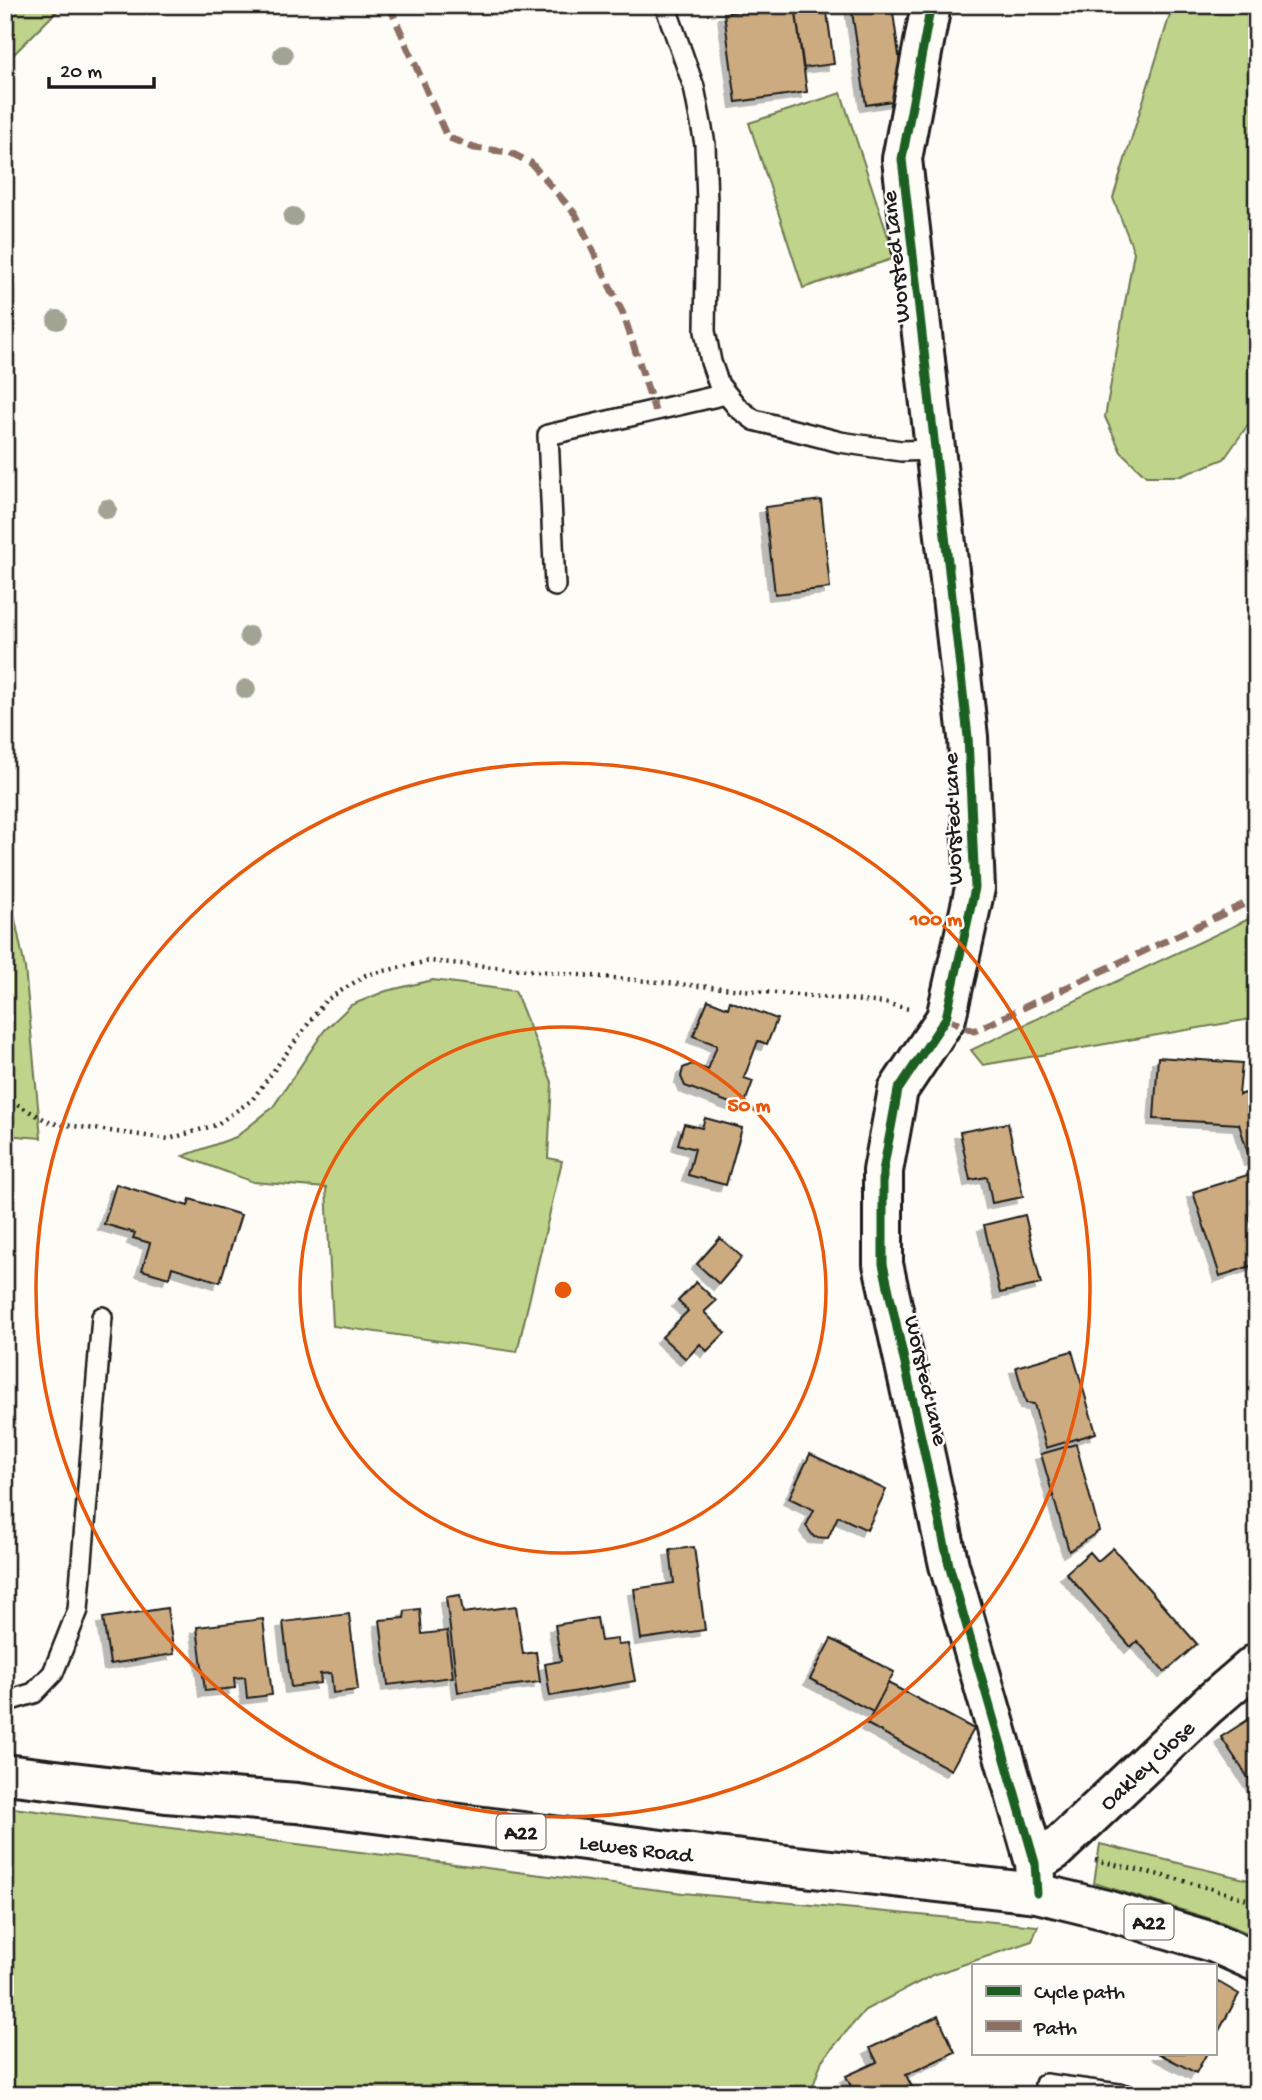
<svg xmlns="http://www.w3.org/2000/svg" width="1262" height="2100" font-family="'Gochi Hand',sans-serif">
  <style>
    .green { fill: #bfd48a; stroke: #6e7853; stroke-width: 2 }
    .building { fill: #cdab80; stroke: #1c1c1c; stroke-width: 2; filter: url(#shadow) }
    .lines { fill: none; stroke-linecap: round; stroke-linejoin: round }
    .lane-casing { stroke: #1c1c1c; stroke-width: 24 }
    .street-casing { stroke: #1c1c1c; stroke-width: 44 }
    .highway-casing { stroke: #1c1c1c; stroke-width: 44 }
    .path { stroke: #1c1c1c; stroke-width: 4.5; stroke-dasharray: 2 5; stroke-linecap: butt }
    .lane { stroke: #fdfcf7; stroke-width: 19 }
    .street { stroke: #fdfcf7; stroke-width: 38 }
    .highway { stroke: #fdfcf7; stroke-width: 38 }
    .quiet { stroke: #8d6e63; stroke-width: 7; stroke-dasharray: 14 7; stroke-linecap: butt }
    .cycleway-casing { stroke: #fdfcf7; stroke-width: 13 }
    .cycleway { stroke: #1b5e20; stroke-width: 9 }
    .tree { fill: #a1a493 }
    .ring { fill: none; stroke: #e8590c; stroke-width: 3.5 }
    .labels { text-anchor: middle; stroke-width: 5; stroke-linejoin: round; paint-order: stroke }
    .shield { fill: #fdfcf7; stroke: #605f5e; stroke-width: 2 }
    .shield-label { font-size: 21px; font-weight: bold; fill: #1c1c1c }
    .street-label { font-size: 23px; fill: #1c1c1c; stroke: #fdfcf7 }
    .centre { fill: #e8590c; stroke: #fdfcf7; stroke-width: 3.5 }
    .ring-label { font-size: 21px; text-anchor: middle; font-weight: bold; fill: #e8590c; stroke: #fdfcf7; stroke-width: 5; stroke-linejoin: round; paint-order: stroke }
  </style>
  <defs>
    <filter id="shadow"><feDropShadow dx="-6" dy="6" stdDeviation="0" flood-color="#0004"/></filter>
  </defs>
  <rect width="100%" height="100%" fill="#fdfcf7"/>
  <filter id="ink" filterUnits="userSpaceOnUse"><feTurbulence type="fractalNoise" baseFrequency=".0143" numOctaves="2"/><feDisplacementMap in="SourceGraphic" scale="14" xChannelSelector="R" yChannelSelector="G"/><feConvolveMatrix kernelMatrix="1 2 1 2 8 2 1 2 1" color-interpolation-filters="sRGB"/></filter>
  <g filter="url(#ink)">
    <path class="green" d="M5 5H63L5 63Z
      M1173 5H1257V412L1224 459 1181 476H1146L1121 452 1105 417 1134 252 1113 198Z
      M841 93 895 258 803 288 749 123Z
      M5 871 25 968 41 1138 5 1135Z
      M1257 915V1018L983 1065 971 1050Z
      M433 980 515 991 552 1082 548 1158 562 1161 517 1352 333 1326 326 1188 253 1182 183 1156 236 1137 273 1107 324 1031 351 1005 386 991Z
      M5 1807 683 1893 1038 1926 1032 1941 933 1975 865 2010 822 2060 810 2095H5Z
      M1100 1844 1257 1882V1937L1224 1923 1094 1883Z"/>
    <path class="building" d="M784 5H795L807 92 736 102 724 13Z
      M795 5H826L834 64 803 68Z
      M851 5H892L905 99 866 105Z
      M821 500 830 588 775 594 765 507Z
      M708 1000 728 1008 730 1001 777 1019 767 1044 758 1041 744 1078 753 1081 743 1108 685 1086 681 1077 683 1068 692 1064 708 1070 717 1045 693 1036Z
      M1158 1057 1242 1063 1239 1095 1256 1090 1257 1091V1158L1250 1160 1239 1124 1154 1119Z
      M705 1118 742 1128 726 1185 688 1175 695 1149 678 1144 684 1124 702 1128Z
      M1008 1123 1023 1197 992 1203 987 1177 970 1180 960 1132Z
      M1257 1172V1215L1249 1217 1257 1242V1264L1220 1276 1193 1192Z
      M116 1184 188 1206 190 1199 241 1215 220 1282 172 1267 169 1278 142 1270 150 1243 133 1238 135 1233 104 1224Z
      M1025 1215 1041 1284 1000 1293 984 1225Z
      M720 1238 742 1257 719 1284 697 1264Z
      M696 1282 716 1301 704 1312 725 1333 707 1351 700 1344 686 1359 662 1337 688 1311 678 1301Z
      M1072 1351 1096 1433 1046 1448 1034 1404 1026 1403 1016 1367Z
      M1076 1444 1099 1531 1069 1551 1041 1454Z
      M810 1454 886 1490 867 1530 838 1516 828 1538 814 1537 806 1526 814 1510 789 1498Z
      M694 1547 705 1630 641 1639 634 1589 674 1583 670 1550Z
      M1113 1548 1197 1644 1165 1672 1137 1641 1131 1647 1066 1573 1090 1552 1098 1561Z
      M460 1595 463 1613 516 1606 523 1654 536 1652 540 1682 458 1692 446 1597Z
      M167 1608 174 1654 110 1664 103 1618Z
      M420 1609 422 1634 447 1631 453 1677 388 1685 380 1620 404 1618 405 1611Z
      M349 1614 358 1690 333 1693 331 1673 320 1674 321 1683 291 1687 283 1622Z
      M597 1618 601 1641 617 1639 618 1645 628 1644 635 1681 550 1696 545 1664 561 1661 555 1625Z
      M263 1619 272 1695 247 1698 245 1677 234 1678 235 1688 205 1691 197 1627Z
      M831 1639 894 1672 873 1712 810 1679Z
      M888 1683 974 1729 951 1770 867 1724Z
      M1257 1714V1791L1221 1737Z
      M1215 1980 1239 1994 1215 2038Z
      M938 2016 955 2052 906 2075 916 2095H855L846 2076 877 2062 870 2048Z
      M1158 2053H1207L1196 2073Z"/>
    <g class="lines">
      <defs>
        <path id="lane" d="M665 5 694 87 705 144 707 203 705 331 711 362 719 385 738 408 754 420 840 442 901 451 935 450
          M555 586 548 435 726 394
          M5 1699 11 1700 34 1693 53 1673 78 1610 102 1317
          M1045 2084 1126 2095"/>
        <path id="street" d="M931 5 902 159 968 737 975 888 946 1018 898 1090 883 1171V1264L949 1565 1035 1863 1037 1893
          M1035 1863 1054 1851 1207 1706 1257 1663"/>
        <path id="highway" d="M5 1774 166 1793 297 1803 716 1857 1037 1893 1106 1910 1215 1943 1257 1962"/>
      </defs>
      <use href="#lane" class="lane-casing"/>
      <use href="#street" class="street-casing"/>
      <use href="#highway" class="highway-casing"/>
      <path class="path" d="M5 1098 51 1123 169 1139 216 1125 252 1100 325 1001 366 975 429 961 885 1003 909 1009
        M1095 1860 1177 1879 1257 1902"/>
      <use href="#lane" class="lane"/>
      <use href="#street" class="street"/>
      <use href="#highway" class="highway"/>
      <path class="quiet" d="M389 5 447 137 474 148 509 152 531 163 576 215 624 316 655 411
        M946 1018 974 1031 1257 898"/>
      <defs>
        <path id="cycleway" d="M931 5 902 159 968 737 975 888 946 1018 898 1090 883 1171V1264L949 1565 1035 1863 1037 1893"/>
      </defs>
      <use href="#cycleway" class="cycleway-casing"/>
      <use href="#cycleway" class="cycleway"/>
    </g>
    <g class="tree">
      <circle cx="283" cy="55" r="10"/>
      <circle cx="293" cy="217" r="10"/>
      <circle cx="57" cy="320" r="10"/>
      <circle cx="107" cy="509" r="10"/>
      <circle cx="249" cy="636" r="10"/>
      <circle cx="246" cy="689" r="10"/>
    </g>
  </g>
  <g class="ring">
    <circle cx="563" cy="1290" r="263"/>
    <circle cx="563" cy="1290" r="527"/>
  </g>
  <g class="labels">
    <g class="shield">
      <rect x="496.5" y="1814.5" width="49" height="35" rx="5"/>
      <rect x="1124.5" y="1904.5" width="49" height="35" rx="5"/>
    </g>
    <g class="shield-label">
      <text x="521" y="1839">A22</text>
      <text x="1149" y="1929">A22</text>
    </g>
    <g class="street-label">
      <text transform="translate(894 257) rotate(-96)" y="8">Worsted Lane</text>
      <text transform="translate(951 819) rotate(-92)" y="8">Worsted Lane</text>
      <text transform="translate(928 1380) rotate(77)" y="8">Worsted Lane</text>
      <text transform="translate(1146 1764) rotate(-43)" y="8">Oakley Close</text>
      <text transform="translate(636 1847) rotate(7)" y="8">Lewes Road</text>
    </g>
  </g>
  <circle cx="563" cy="1290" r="10" class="centre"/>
  <g class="ring-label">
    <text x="936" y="925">100 m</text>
    <text x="749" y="1111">50 m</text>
  </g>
  <rect width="1262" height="2100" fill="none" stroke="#fdfcf7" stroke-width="28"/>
  <rect x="14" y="14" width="1234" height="2072" fill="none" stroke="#1c1c1c" stroke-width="2.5" filter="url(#ink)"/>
  <rect x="972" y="1964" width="245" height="91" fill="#fdfcf7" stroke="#a3a29f" stroke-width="2"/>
  <rect x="986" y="1986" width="35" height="10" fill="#1b5e20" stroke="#a3a29f" stroke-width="2"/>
  <text x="1034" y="1998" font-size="21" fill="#1c1c1c">Cycle path</text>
  <rect x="986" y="2021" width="35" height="10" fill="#8d6e63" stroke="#a3a29f" stroke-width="2"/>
  <text x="1034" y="2034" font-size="21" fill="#1c1c1c">Path</text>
  <path d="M49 77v10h105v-10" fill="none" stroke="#1c1c1c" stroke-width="3.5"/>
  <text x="60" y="77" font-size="21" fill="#1c1c1c" stroke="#fdfcf7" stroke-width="5" paint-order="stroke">20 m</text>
</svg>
